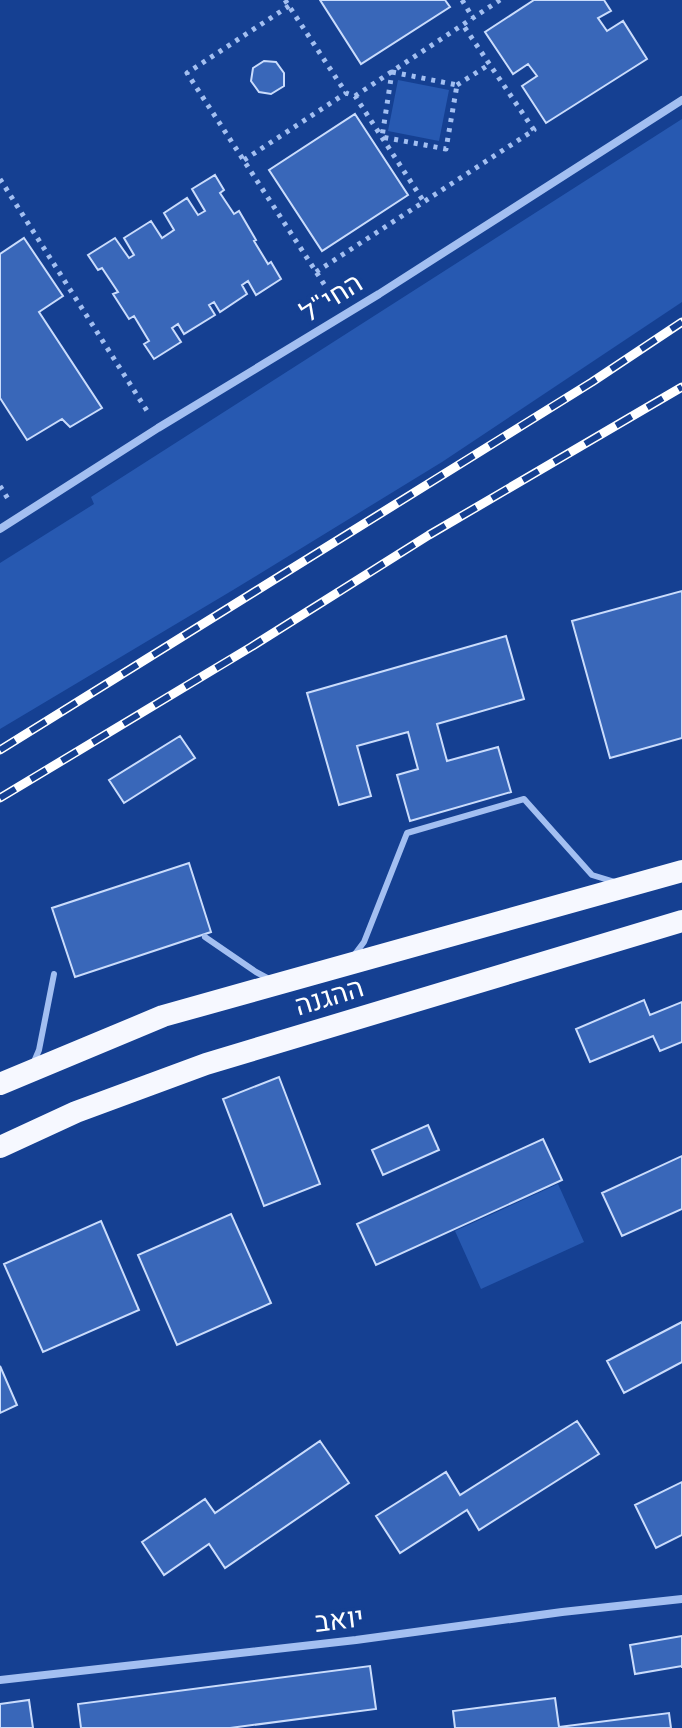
<svg xmlns="http://www.w3.org/2000/svg" width="682" height="1728" font-family="Manrope,Heebo,sans-serif">
  <style>
    .green { fill: #2759b1 }
    .building { fill: #3967b9; stroke: #cadcfc; stroke-width: 2 }
    .lines { fill: none; stroke-linecap: round; stroke-linejoin: round }
    .path { stroke: #a3bff1; stroke-width: 5; stroke-dasharray: 4 6; stroke-linecap: butt }
    .service { stroke: #a3bff1; stroke-width: 6 }
    .minor { stroke: #a3bff1; stroke-width: 8 }
    .trunk { stroke: #f6f8ff; stroke-width: 22 }
    .rail-casing { stroke: #fff; stroke-width: 9 }
    .rail { stroke: #154092; stroke-width: 6; stroke-dasharray: 18; stroke-linecap: butt }
    .labels { text-anchor: middle; stroke-width: 8; stroke-linejoin: round; paint-order: stroke }
    .street-label { font-size: 28px; fill: #fff; stroke: #154092 }
  </style>
  <rect width="100%" height="100%" fill="#154092"/>
  <path class="green" d="M398 80 449 90 439 141 388 131Z
    M682 119V302L442 462 233 590 0 729V563L94 504 91 497Z
    M558 1184 584 1242 481 1289 455 1231Z"/>
  <path class="building" d="M320 0H445L450 7 361 64Z
    M534 0H604L611 11 598 18 607 31 623 21 647 59 546 123 522 86 537 76 528 64 513 74 485 32Z
    M264 61 276 62 284 73V86L271 94 259 92 251 81 253 68Z
    M355 114 408 195 322 251 269 170Z
    M215 175 224 190 220 193 234 214 239 211 256 240 254 241 268 264 271 262 281 279 256 295 248 281 242 285 247 294 220 312 214 302 209 305 215 315 184 334 178 324 172 328 181 342 154 359 144 344 149 341 134 316 129 319 113 294 118 292 102 268 98 270 88 255 115 238 129 258 134 255 124 238 151 221 162 238 174 230 164 213 187 198 198 215 205 211 192 189Z
    M24 238 63 296 39 312 102 408 70 427 62 419 27 440 0 398V254Z
    M682 591V738L610 758 572 621Z
    M506 636 524 699 437 724 447 761 498 747 511 792 410 821 397 775 418 769 408 732 357 746 371 796 339 805 307 693Z
    M180 736 195 758 124 803 109 780Z
    M189 863 211 932 75 977 52 908Z
    M644 1000 650 1015 682 1002V1042L660 1051 653 1036 590 1062 576 1029Z
    M279 1077 320 1184 264 1206 223 1099Z
    M428 1125 439 1150 383 1175 372 1150Z
    M543 1139 562 1180 376 1265 357 1224Z
    M682 1156V1209L622 1236 602 1193Z
    M231 1214 271 1303 177 1345 138 1255Z
    M101 1221 139 1310 43 1352 4 1264Z
    M682 1322V1362L624 1393 607 1361Z
    M0 1366 17 1405 0 1413Z
    M577 1421 599 1454 479 1530 467 1510 400 1553 376 1516 446 1472 460 1495Z
    M320 1441 349 1483 225 1568 209 1544 164 1575 142 1542 205 1499 215 1513Z
    M682 1482V1535L656 1548 635 1505Z
    M682 1636V1668V1666L635 1674 630 1645Z
    M370 1666 376 1709 230 1728H81L78 1704Z
    M555 1698 559 1727 669 1713 671 1728H455L453 1711Z
    M29 1700 33 1728H0V1704Z"/>
  <g class="lines">
    <path class="path" d="M285 0 346 93 355 96 424 202
      M462 0 473 18
      M289 6 187 73 335 301
      M392 72 457 85 446 149 382 137Z
      M457 85 490 64
      M355 96 500 0
      M244 160 346 93
      M0 179 149 414
      M316 272 534 130 463 25
      M0 486 10 502"/>
    <path class="service" d="M205 937 256 972 269 979
      M355 954 364 942 407 833 524 799 592 875 615 882
      M33 1064 39 1050 54 974"/>
    <path class="minor" d="M0 529 158 428 379 294 682 100
      M0 1680 356 1640 562 1612 682 1599"/>
    <path class="trunk" d="M0 1084 163 1016 682 871
      M0 1147 76 1112 206 1064 682 921"/>
    <defs>
      <path id="rail" d="M0 750 592 382 682 322
        M0 798 251 647 429 535 682 387"/>
    </defs>
    <use href="#rail" class="rail-casing"/>
    <use href="#rail" class="rail"/>
  </g>
  <g class="labels">
    <g class="street-label">
      <text transform="translate(331 297) rotate(-32)" y="10">החי"ל</text>
      <text transform="translate(329 996) rotate(-17)" y="10">ההגנה</text>
      <text transform="translate(339 1619) rotate(-7)" y="10">יואב</text>
    </g>
  </g>
</svg>
